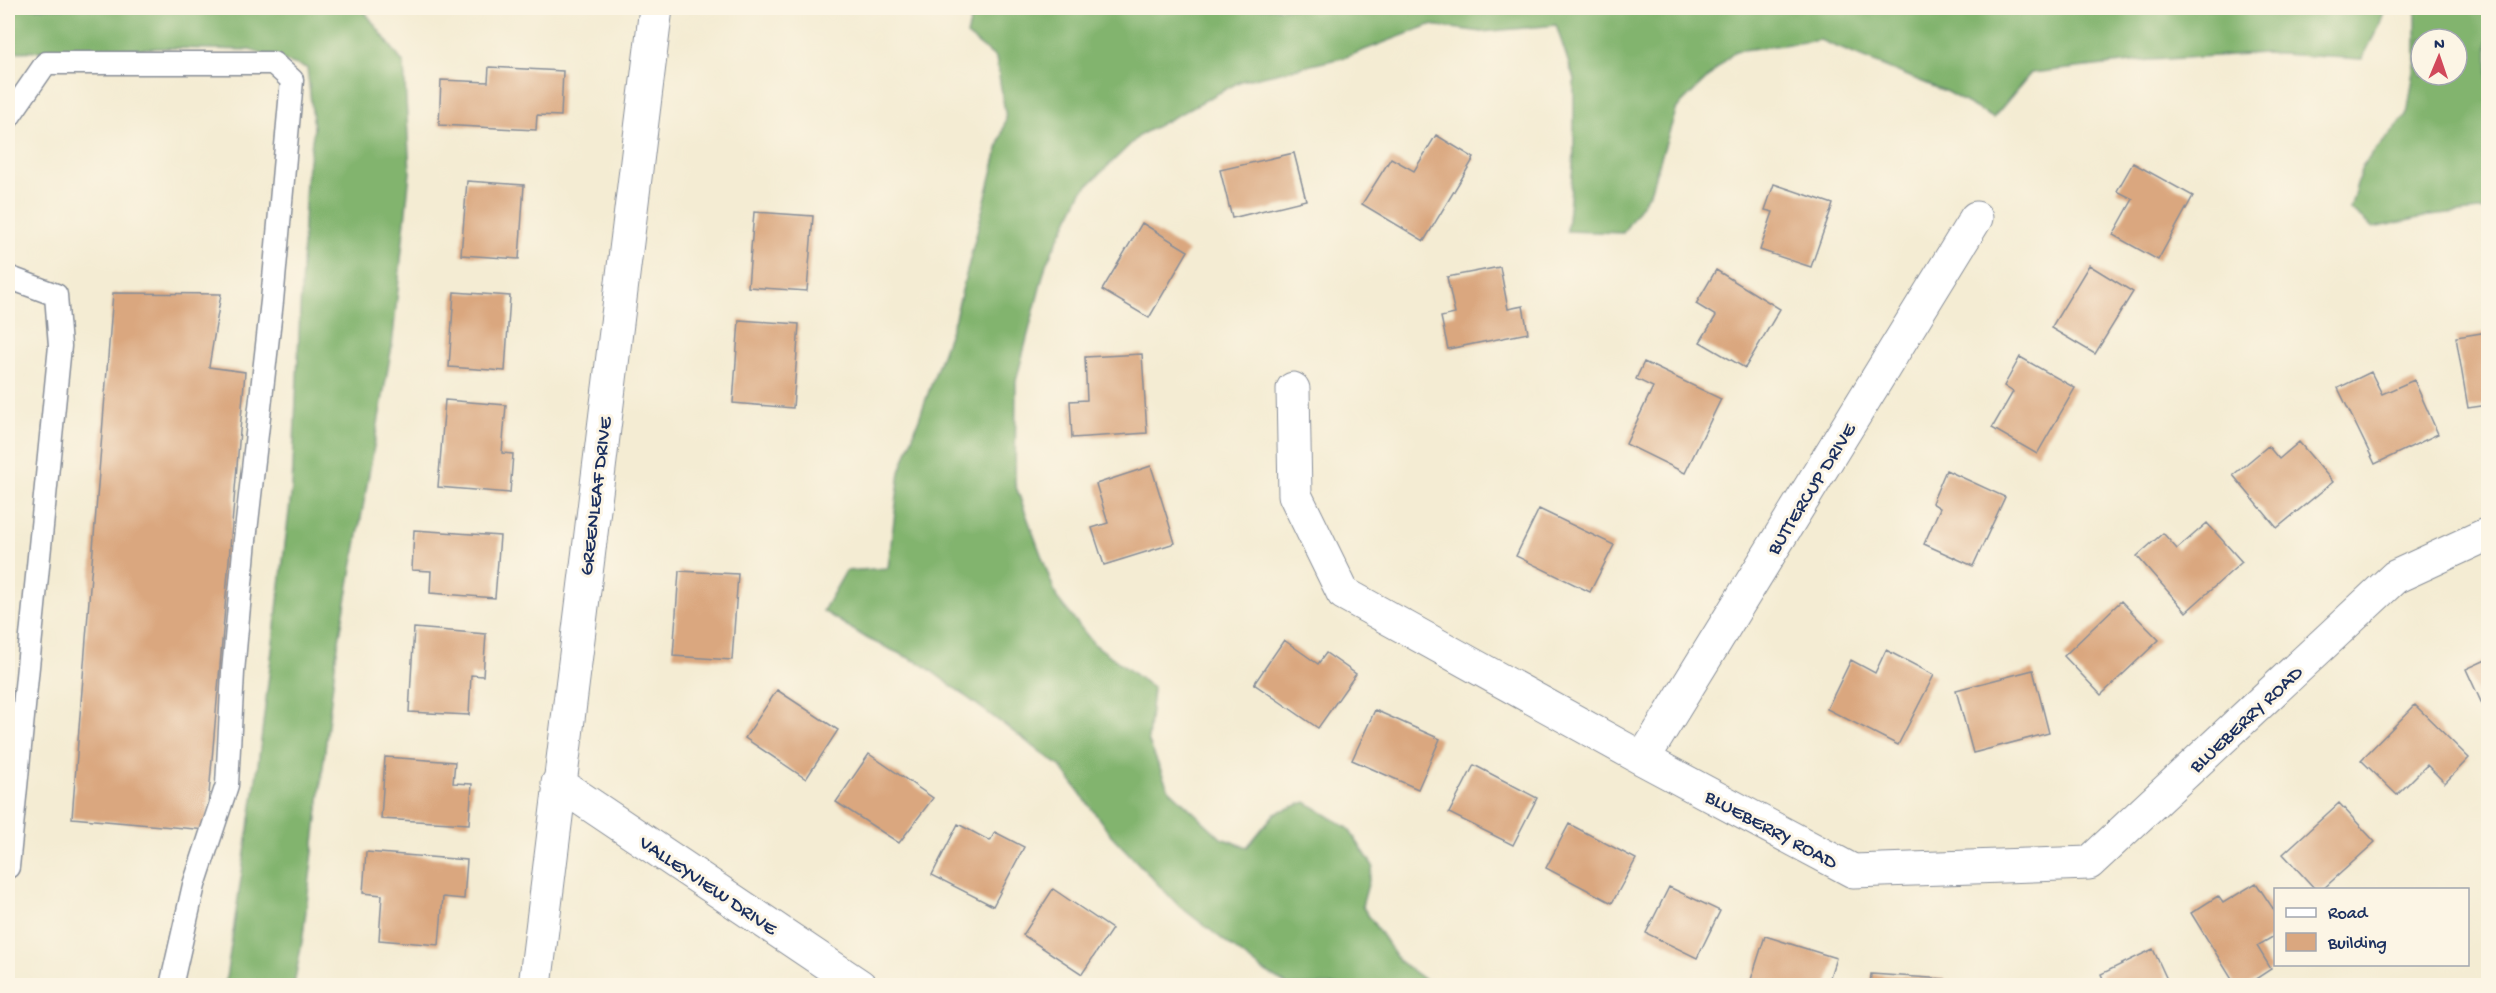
<svg xmlns="http://www.w3.org/2000/svg" width="2496" height="993" font-family="'Gochi Hand',sans-serif">
  <style>
    .forest { fill: #82b46e; stroke: #4e7266; stroke-width: 1.5; fill-rule: evenodd }
    .building { fill: #daa77f }
    .lines { fill: none; stroke-linecap: round; stroke-linejoin: round }
    .service-casing { stroke: #888e98; stroke-width: 25 }
    .minor-casing { stroke: #888e98; stroke-width: 35 }
    .service { stroke: #fff; stroke-width: 22 }
    .minor { stroke: #fff; stroke-width: 33 }
    .labels { text-anchor: middle; stroke-width: 6; stroke-linejoin: round; paint-order: stroke }
    .street-label { font-size: 20px; fill: #1b2f5e; stroke: #fcf5e5 }
  </style>
  <rect width="100%" height="100%" fill="#fcf5e5"/>
  <filter id="ink" filterUnits="userSpaceOnUse"><feTurbulence type="fractalNoise" baseFrequency=".0167" numOctaves="2"/><feDisplacementMap in="SourceGraphic" scale="12" xChannelSelector="R" yChannelSelector="G"/><feConvolveMatrix kernelMatrix="1 2 1 2 8 2 1 2 1" color-interpolation-filters="sRGB"/></filter>
  <filter id="wash" filterUnits="userSpaceOnUse"><feTurbulence type="fractalNoise" baseFrequency=".008" numOctaves="4" result="noise"/><feDisplacementMap in="SourceGraphic" scale="24" xChannelSelector="R" yChannelSelector="G"/><feGaussianBlur stdDeviation="1.35" result="paint"/><feColorMatrix in="noise" values="0 0 0 0 0 0 0 0 0 0 0 0 0 0 0 0 0 1.4 0 .05"/><feComposite in="paint" operator="in"/></filter>
  <g filter="url(#wash)">
    <rect width="100%" height="100%" fill="#f4ecd3"/>
    <path class="forest" d="M8 8H362L404 64 410 172 392 346 336 657 303 936 294 985H225L257 773 292 487 306 180 314 128 307 68 250 50 171 48 8 52Z
      M974 8H2385L2380 24 2362 59 2264 53 2150 60 2031 73 1993 118 1947 92 1820 40 1735 51 1677 108 1650 192 1623 233 1567 231 1574 154V79L1556 25 1482 32 1430 25 1346 57 1241 81 1140 135 1082 191 1046 264 1016 381 1015 484 1057 598 1093 643 1153 688 1148 740 1168 788 1221 838 1247 847 1275 813 1306 802 1348 828 1373 866 1362 906 1399 961 1433 986 1287 985 1262 970 1178 905 1111 835 1061 767 922 664 868 639 823 611 846 571 888 568 900 472 955 318 1006 118 996 58 967 35Z
      M2416 8H2488V210L2429 216 2373 228 2350 209 2362 166 2407 115 2416 59ZM2421 39H2457V75H2421Z"/>
    <g id="blocks">
      <path class="building" d="M489 67 563 71 561 116 537 115 536 130 439 125 441 80 488 82Z
        M1436 135 1474 158 1424 241 1362 204 1391 158 1414 171Z
        M1294 153 1306 200 1232 218 1220 170Z
        M2133 163 2193 196 2158 260 2113 235 2133 199 2117 191Z
        M467 181 524 185 519 259 461 255Z
        M1774 184 1833 204 1811 267 1760 250 1773 212 1765 210Z
        M754 212 813 216 807 291 748 287Z
        M1142 223 1188 251 1149 318 1102 290Z
        M2089 265 2133 292 2095 354 2051 328Z
        M1500 267 1508 309 1523 306 1528 333 1448 349 1441 317 1455 314 1447 277Z
        M1716 270 1780 309 1745 368 1700 342 1716 316 1696 304Z
        M454 292 510 296 505 371 449 367Z
        M113 293 221 294 209 367 245 372 206 830 72 818Z
        M739 320 799 324 793 408 733 403Z
        M2488 332V405L2468 408 2456 337Z
        M1142 354 1147 433 1072 438 1070 401 1087 400 1085 357Z
        M2020 357 2075 388 2037 454 1992 428 2013 392 2004 386Z
        M1644 362 1721 399 1685 473 1626 444 1653 387 1636 379Z
        M2371 372 2382 394 2414 380 2438 434 2375 464 2338 388Z
        M445 400 506 405 502 453 513 454 510 493 438 487Z
        M2299 442 2333 482 2277 528 2233 475 2268 446 2279 459Z
        M1151 466 1175 543 1104 565 1092 528 1108 523 1096 484Z
        M1946 470 2005 497 1973 566 1924 544 1940 508 1932 503Z
        M1539 509 1614 545 1590 592 1516 556Z
        M2207 523 2242 562 2186 612 2137 556 2163 533 2177 549Z
        M414 530 500 536 495 598 430 593 431 571 412 570Z
        M679 571 738 574 732 660 673 656Z
        M2121 601 2159 640 2101 695 2064 656Z
        M414 628 486 634 483 676 471 675 469 715 409 712Z
        M1284 640 1318 664 1326 653 1356 674 1318 728 1254 684Z
        M1886 650 1934 675 1898 745 1827 709 1851 660 1875 673Z
        M2488 659V717L2466 669Z
        M2033 670 2049 733 1973 753 1956 690Z
        M777 690 838 730 806 779 745 738Z
        M2415 705 2469 758 2445 783 2427 765 2397 795 2361 760Z
        M1375 710 1440 739 1418 789 1352 760Z
        M869 754 933 798 899 843 836 802Z
        M385 757 455 762 453 783 472 784 469 824 381 819Z
        M1474 765 1537 798 1513 845 1449 813Z
        M2339 803 2375 842 2322 890H2316L2283 854Z
        M958 824 990 841 995 832 1024 847 993 906 932 875Z
        M1569 824 1636 859 1612 903 1546 868Z
        M366 852 467 860 464 899 443 897 439 945 379 940 382 895 363 893Z
        M2256 883 2276 913V935L2257 946 2271 969 2245 986H2236L2191 913 2218 896 2223 903Z
        M1669 887 1720 911 1697 958 1646 933Z
        M1053 889 1112 929 1082 974 1023 935Z
        M1765 936 1836 958 1827 986H1749Z
        M2153 949 2170 986H2106L2101 974Z
        M1871 974 1945 979 1944 986H1870Z"/>
    </g>
  </g>
  <g filter="url(#ink)">
    <use href="#blocks" fill-opacity="0" stroke="#888e98" stroke-width="1.5"/>
    <g class="lines">
      <defs>
        <path id="service" d="M8 118 46 63H273L292 80 272 301 245 540 233 672 227 785 194 885 171 986
          M8 277 56 295 60 346 8 867"/>
        <path id="minor" d="M1293 389 1295 495 1343 593 1643 759 1853 871 2089 863 2395 577 2488 534
          M1643 759 1976 218
          M558 783 860 986
          M535 986 656 8"/>
      </defs>
      <use href="#service" class="service-casing"/>
      <use href="#minor" class="minor-casing"/>
      <use href="#service" class="service"/>
      <use href="#minor" class="minor"/>
    </g>
  </g>
  <g class="labels">
    <g class="street-label">
      <text transform="translate(1810 488) rotate(-58)" y="7">BUTTERCUP DRIVE</text>
      <text transform="translate(594 496) rotate(-83)" y="7">GREENLEAF DRIVE</text>
      <text transform="translate(2245 718) rotate(-43)" y="7">BLUEBERRY ROAD</text>
      <text transform="translate(1772 828) rotate(28)" y="7">BLUEBERRY ROAD</text>
      <text transform="translate(709 884) rotate(34)" y="7">VALLEYVIEW DRIVE</text>
    </g>
  </g>
  <rect width="2496" height="993" fill="none" stroke="#fcf5e5" stroke-width="30"/>
  <rect x="2274" y="888" width="195" height="78" fill="#fcf5e5" stroke="#a2a6af" stroke-width="1.5"/>
  <rect x="2286" y="908" width="30" height="9" fill="#ffffff" stroke="#a2a6af" stroke-width="1.5"/>
  <text x="2328" y="918" font-size="18" fill="#1b2f5e">Road</text>
  <rect x="2286" y="933" width="30" height="18" fill="#daa77f" stroke="#a2a6af" stroke-width="1.5"/>
  <text x="2328" y="948" font-size="18" fill="#1b2f5e">Building</text>
  <g transform="translate(2439 57) rotate(2)"><circle r="28" fill="#fcf5e5" stroke="#a2a6af" stroke-width="1.5"/>
  <path d="M0-4.5L10 22L0 15L-10 22Z" fill="#d1495b"/>
  <text y="-9" font-size="16" font-weight="bold" text-anchor="middle" fill="#1b2f5e">N</text>
  </g>
</svg>
